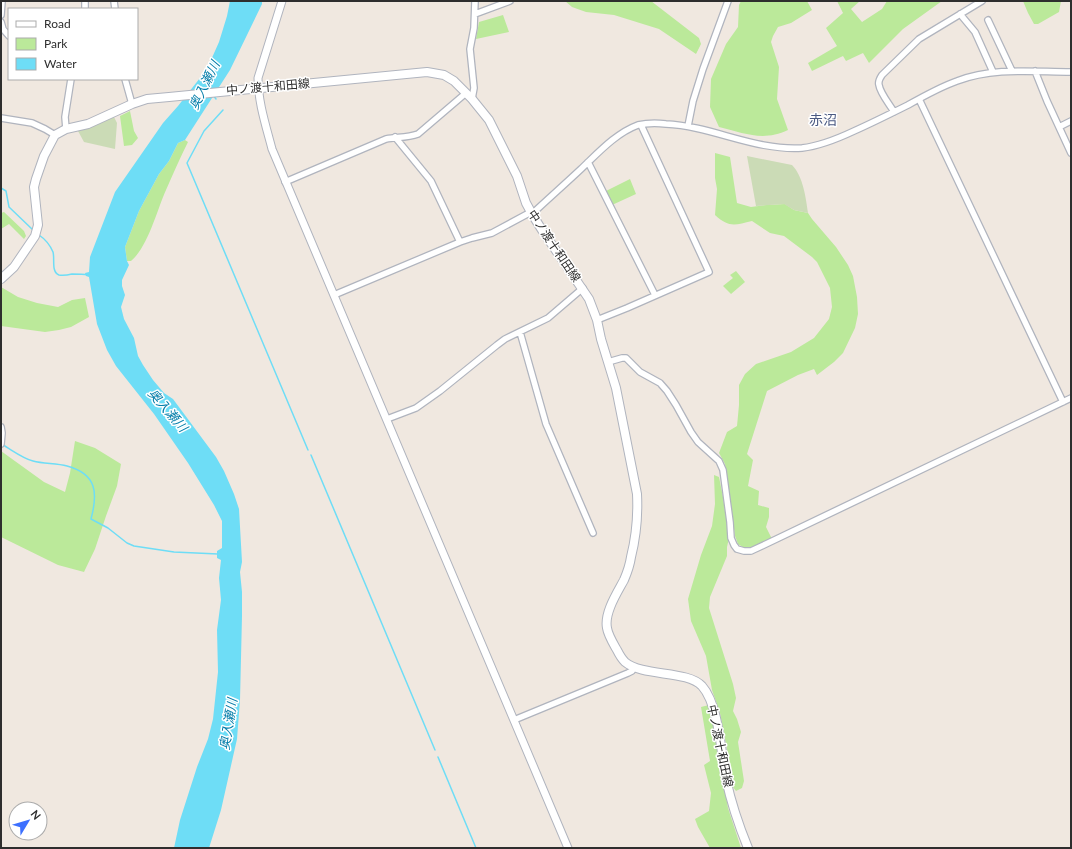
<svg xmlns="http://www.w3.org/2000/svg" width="1072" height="849" font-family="Lato,'Noto Sans JP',sans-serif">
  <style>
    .green { fill: #bbe99a }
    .cemetery { fill: #cbdbb6 }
    .water { fill: #6eddf6 }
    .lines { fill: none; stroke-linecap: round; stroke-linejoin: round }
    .stream { stroke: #6eddf6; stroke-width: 1.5 }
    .minor-casing { stroke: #b0b4be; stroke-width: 8 }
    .tertiary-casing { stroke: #b0b4be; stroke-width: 9 }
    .secondary-casing { stroke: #b0b4be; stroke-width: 10 }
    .minor { stroke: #fff; stroke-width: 5.5 }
    .tertiary { stroke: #fff; stroke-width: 7 }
    .secondary { stroke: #fff; stroke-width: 8 }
    .labels { text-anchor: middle; stroke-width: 3; stroke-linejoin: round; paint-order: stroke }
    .street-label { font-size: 12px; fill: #2e2e2e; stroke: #fff }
    .water-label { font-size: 13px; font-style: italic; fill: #057eaa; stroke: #fff }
    .quarter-label { font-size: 14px; fill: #4a5982; stroke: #fff }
  </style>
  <rect width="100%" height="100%" fill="#f0e8e0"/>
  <path class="green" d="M565 1H651L699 38 701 44 696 54 659 29 614 15 586 12 572 7Z
    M741 1H807L812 10 791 23 778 27 773 36 771 42 779 67 777 99 788 130C763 142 744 133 719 127L710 107 711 79 726 44 738 27 739 5Z
    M837 1H860L851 9 862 22 882 9 887 1H942L903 29 869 63 863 53 846 61 843 56 812 71 808 63 837 46 826 28 843 13Z
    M1023 1H1061L1059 12 1038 24H1034L1028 13Z
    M503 15 509 32 476 39 479 22Z
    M130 111 134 131 138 138 132 145 124 146 120 116Z
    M185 140 188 142C180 158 173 174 166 190 157 210 148 247 131 261H127L125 247 139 211 159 174 169 161 178 143Z
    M715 153 730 157 737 203 751 207 766 205 785 204 794 210 808 213 812 219 836 247 848 265 853 276 857 297 858 314 855 328 843 353 834 362 817 375 814 369 798 375 767 391 747 454 753 460 748 486 759 491 758 505 769 508V517L766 527 772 539 752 547 744 548 738 544 735 536 725 464 719 453 727 432 737 426 739 405V385L745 374 756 364 791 352 814 338 829 319 832 307 830 288 817 262 812 257 784 236 770 233 752 221C735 225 729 228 715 215L717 189 715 178Z
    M630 179 636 194 612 205 606 191Z
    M4 212 24 231 26 236 24 239 9 224 1 229V213Z
    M736 271 745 282 731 294 723 286 733 278 730 275Z
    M1 287 18 297 37 303 58 307 72 300 85 298 89 317 71 327 59 330 45 332 1 326Z
    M75 441 95 448 121 464 117 486 106 516 95 549 84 572 58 565 1 537V451L44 482 65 492 70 473Z
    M714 475 719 477 723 497 729 538 727 547V556L710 597 709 608 733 684 736 698 733 711 737 719 741 732 738 742 744 781 742 788 736 791 733 787 731 771 720 713 712 690 706 656 691 621 688 599 701 555 712 526 715 504Z
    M709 705 719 754 728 808 741 848H710L698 827 695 819 709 811 711 793 704 765 710 761 701 707Z"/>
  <path class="cemetery" d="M114 117 117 123 115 149 84 142 78 131Z
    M747 156 792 165C803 176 806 198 808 213L794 210 784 204 756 206Z"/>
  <path class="water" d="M230 1H262V4L230 70 185 140 178 143 169 161 159 174 139 211 125 247 127 261 129 265 122 280V286L125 295 121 307 124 319 134 338 138 356 143 365 153 380 164 393 173 399 216 457 224 471 234 494 239 509 242 562 240 572 242 592V616L240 700 237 739 221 810 209 848H174L180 820 197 767 208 739 213 719 218 672 217 630 221 600 219 578 221 560 217 558V551L222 548V521L214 505 188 463 154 414 116 366 107 350 97 324 89 277 86 276 85 273 89 272 90 257 115 192 163 123 178 106 207 69 219 42 227 16Z"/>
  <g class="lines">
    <path class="stream" d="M213 95 216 99
      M223 110 204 131 187 163 308 450
      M1 188 6 191 9 207 33 230
      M39 235C45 239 50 245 53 252 55 259 51 272 59 275 64 276 68 275 72 274 77 274 83 274 88 275
      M3 445C12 450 22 458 33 461 44 464 56 463 67 466 97 474 98 493 91 519L108 528 127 543 134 546 174 552 218 554
      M311 455 435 750
      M438 757 476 848"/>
    <defs>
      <path id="minor" d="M85 1V9
        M114 1 115 9
        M475 14 510 1
        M960 14 975 32 993 72
        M1 15 2 1
        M988 20 1012 71
        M1 22 3 29 9 36
        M1035 71 1047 101 1071 153
        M125 79 132 104
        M472 99 474 88 470 49 474 28 475 1
        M919 99 1063 402
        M894 112C890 105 880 93 879 85 878 82 880 78 882 75L919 39 982 1
        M1 118 32 123 45 129 55 135
        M688 126 693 101 703 69 728 1
        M1059 127 1071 121
        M66 129 65 117 71 79
        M395 137 431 181 460 242
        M588 162 655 295
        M285 182 386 139C397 137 407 138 418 134L466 93
        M532 214C548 199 565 184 581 169 598 153 616 133 638 125 647 123 657 123 666 124 712 126 755 151 802 148 820 146 837 139 854 131 872 123 890 114 908 105 924 96 940 87 957 81 994 67 1033 72 1071 72
        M334 295 460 242 472 238 492 233 531 212
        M597 320 627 308 709 272 641 125
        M520 332 546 424 593 533
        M608 362 622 358H626L640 372 660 383 667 391 676 405 691 432 698 442 719 461 723 470 730 522 731 538 734 545 737 549 744 551H751L766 544 1071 398
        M387 419 416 408 440 391 497 345 505 339 548 318 583 288
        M1 427 2 433 1 444
        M514 720 628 673 632 671 634 667"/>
      <path id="tertiary" d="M282 1 258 78C258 102 266 126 272 149L568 848"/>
      <path id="secondary" d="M1 279 14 267 35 236 38 225 34 187 36 179 44 156 55 135 66 129 88 124 132 104 147 99 169 97 427 72 444 75 454 81 472 99 489 120 517 176 526 203 532 214 542 230 589 299 597 320 601 339 616 388 637 494C638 514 636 537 631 557 630 564 627 573 624 580 617 593 604 613 607 628 608 635 613 643 617 650 619 654 622 659 625 662 643 677 687 670 702 686 719 705 721 753 726 779 731 802 739 826 748 848"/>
    </defs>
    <use href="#minor" class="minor-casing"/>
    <use href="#tertiary" class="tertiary-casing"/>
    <use href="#secondary" class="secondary-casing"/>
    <use href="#minor" class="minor"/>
    <use href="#tertiary" class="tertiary"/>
    <use href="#secondary" class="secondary"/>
  </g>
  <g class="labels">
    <g class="street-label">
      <text transform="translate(268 87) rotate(-5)" y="4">中ノ渡十和田線</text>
      <text transform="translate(554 246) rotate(56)" y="4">中ノ渡十和田線</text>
      <text transform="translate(720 746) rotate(78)" y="4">中ノ渡十和田線</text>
    </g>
    <g class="water-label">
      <text transform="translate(204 85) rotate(-64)" y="5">奥入瀬川</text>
      <text transform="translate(168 410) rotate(49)" y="5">奥入瀬川</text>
      <text transform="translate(228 724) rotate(-81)" y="5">奥入瀬川</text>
    </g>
    <g class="quarter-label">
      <text x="823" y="125">赤沼</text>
    </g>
  </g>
  <rect width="1072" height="849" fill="none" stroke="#2e2e2e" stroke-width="4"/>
  <rect x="8" y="8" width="130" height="72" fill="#ffffff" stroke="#ababab"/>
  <rect x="16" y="21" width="20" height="6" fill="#ffffff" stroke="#ababab"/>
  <text x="44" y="28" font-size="12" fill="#2e2e2e">Road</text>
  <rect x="16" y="38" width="20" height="12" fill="#bbe99a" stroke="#ababab"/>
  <text x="44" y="48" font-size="12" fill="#2e2e2e">Park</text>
  <rect x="16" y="58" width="20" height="12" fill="#6eddf6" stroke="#ababab"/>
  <text x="44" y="68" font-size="12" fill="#2e2e2e">Water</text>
  <g transform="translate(28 821) rotate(52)"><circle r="19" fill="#ffffff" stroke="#ababab"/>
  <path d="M0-3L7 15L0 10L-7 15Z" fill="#3d70ff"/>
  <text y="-6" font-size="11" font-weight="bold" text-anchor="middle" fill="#2e2e2e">N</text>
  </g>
</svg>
